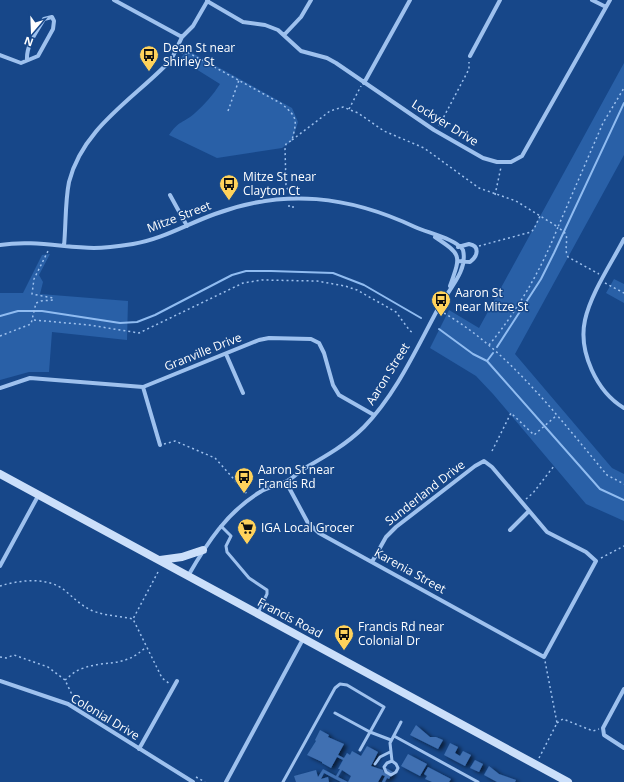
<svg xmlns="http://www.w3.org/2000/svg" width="624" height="782" font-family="'Open Sans',sans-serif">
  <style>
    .green { fill: #2960a7 }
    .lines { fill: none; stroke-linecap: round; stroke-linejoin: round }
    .stream { stroke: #90bcf1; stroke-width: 2 }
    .building { fill: #3f70b2; fill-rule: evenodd; filter: url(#shadow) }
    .path { stroke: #9ec1ee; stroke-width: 1.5; stroke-dasharray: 2 3; stroke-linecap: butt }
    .lane { stroke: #9ec1ee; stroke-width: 3 }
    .street { stroke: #9ec1ee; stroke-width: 4 }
    .secondary { stroke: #cbdffa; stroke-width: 8 }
    .labels { text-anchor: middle; stroke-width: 3; stroke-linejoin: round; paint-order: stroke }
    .poi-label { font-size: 12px; fill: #fff; stroke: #174789; text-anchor: start }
    .street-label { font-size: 12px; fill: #fff; stroke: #174789 }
  </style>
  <defs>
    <filter id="shadow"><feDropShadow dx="3.5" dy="2" stdDeviation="2" flood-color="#0009"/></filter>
  </defs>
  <rect width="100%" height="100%" fill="#174789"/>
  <path class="green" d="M187 50 292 108 298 122 292 141 282 148 217 158 169 135C179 120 184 123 195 113 205 104 213 95 220 84L180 59Z
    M624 63V155L515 354 612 468 624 474V521L586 504 493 394 476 376 430 348 449 310 479 328Z
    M50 254 39 275 43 282 40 294 128 301 127 340 52 332 49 372H29L0 380V293H23L42 255Z
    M614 279 624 284V303L606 293Z"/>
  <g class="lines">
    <path class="stream" d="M0 316 18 311H42L120 323 137 322 155 315 232 275 246 271H271L333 273 364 285 421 318
      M439 329 473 354 487 361 600 489 624 500
      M497 347 541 279 554 253 624 103
      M487 361 493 353"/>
  </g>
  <path class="building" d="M416 725 430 737H436L443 740 438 749 410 735Z
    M320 730 329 735 328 737 344 744 338 755 344 758 347 753 350 755 352 751 361 756 367 746 378 752 371 766 383 770 384 773 386 768 393 772 389 779 387 778 385 782H382L385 776 382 775 378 782H341L324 773 321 779 328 777 329 782H296L294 776 316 770 318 777 323 769 336 776 340 769H338L343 760 337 757 331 768 322 763V762L307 755 316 741 315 740ZM342 770 351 776 348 782 338 777Z
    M450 743 458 747 455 753 460 756 463 751 471 755 465 766 444 755Z
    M408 754 427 764 420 776 401 766Z
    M475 760 483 764 479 772 470 768Z
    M489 766 499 774 516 780 515 782H497L484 775Z
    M428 767 451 779 449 782H432L425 779 427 776 424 774Z"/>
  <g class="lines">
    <path class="path" d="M181 52 186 55 187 52 282 104C298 118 297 120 292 140L286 144 285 148 286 186 289 192
      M349 109 361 86
      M228 111 239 80
      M439 126 469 69V62
      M292 140 330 111 343 107 358 113 384 131 424 148 479 188 516 201 558 227 603 123 624 88
      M495 195 501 167
      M289 205V207H294
      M479 246 531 232 534 229 540 216
      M605 283 624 293
      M444 313C509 351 559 418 607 475L624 484
      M34 320 89 325 139 333 243 283 262 280 317 281 345 286 357 290 396 312 410 331 414 333
      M0 336 31 324 36 303 41 301 53 300V298L32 294 34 279 49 249
      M489 345C518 310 541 270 558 227L566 234C568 242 564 250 568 257L599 274
      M164 444 175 441 215 458 248 495
      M492 451 511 413 534 435 556 416
      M526 499 533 493 554 466
      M601 558 624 546
      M158 572 133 619 162 678 170 684
      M0 586C19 580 46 577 63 589 73 597 81 606 93 611 106 616 120 616 133 619
      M0 657 6 658 14 655 48 667 65 680 75 701
      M65 680C70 676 75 671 81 669 106 659 123 669 146 647
      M557 723 563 719 593 731 599 729
      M539 758 557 723 545 661
      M196 777 205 782"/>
    <path class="lane" d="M221 526 231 536 226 546 227 552 249 578 267 590V594L258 613
      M335 713 370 732 391 740
      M394 736 478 782
      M392 761 387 763 384 767 386 772 391 775 396 772 398 768 396 764 392 761 390 743 401 722
      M375 764 380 757 390 752
      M283 782 335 688 340 684 347 685 384 707 360 750"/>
    <path class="street" d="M114 0 182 37
      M592 0 606 7
      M207 1 243 22 265 25 278 30 301 51 327 58 336 63 434 130 483 158 497 162H511L522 156 610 0
      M284 35 301 17 311 0
      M0 55 21 63 38 56 53 29 54 21 52 17 44 19C37 31 26 45 27 60
      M470 56 500 0
      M364 83 410 0
      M170 195 187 226
      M435 237C462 255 461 255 450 286
      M624 239C611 264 591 293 585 320 578 352 597 392 624 408
      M0 245C31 240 62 247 94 248 107 248 120 246 133 244 163 239 187 224 215 214 285 188 349 196 415 227 428 233 456 239 463 250 468 271 449 289 439 307 417 347 397 393 364 427 347 444 326 456 305 468 298 472 293 479 285 482 277 486 267 487 260 492 227 512 207 543 188 576
      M64 246C66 225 65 202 69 182 82 130 130 101 165 66L173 56 182 37 193 26 208 0
      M458 261 470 262C478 256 480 246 469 244L458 247
      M226 354 243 393
      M143 387 160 445
      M0 388 30 378 143 387 259 340 269 338 311 339 319 343 324 353 333 385 339 395 374 415
      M286 482 308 523 319 533 544 657 596 561 586 552 547 532 492 467 484 461 475 466 396 527 386 537 372 562
      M510 530 529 511
      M0 566 38 496
      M0 681 68 704 193 782
      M624 689 603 728 604 735 624 748
      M139 749 177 681
      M226 782 303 639"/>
    <path class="secondary" d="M0 474 568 782
      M160 560 182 557 203 550"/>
  </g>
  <defs>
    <symbol id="bus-pin" viewBox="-11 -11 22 30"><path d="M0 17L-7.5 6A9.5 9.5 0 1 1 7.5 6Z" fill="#ffd25b" stroke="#174789"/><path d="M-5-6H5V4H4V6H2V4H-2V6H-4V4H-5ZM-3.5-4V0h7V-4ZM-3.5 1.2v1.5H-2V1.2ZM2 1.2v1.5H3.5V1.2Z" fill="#111"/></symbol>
    <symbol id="supermarket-pin" viewBox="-11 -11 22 30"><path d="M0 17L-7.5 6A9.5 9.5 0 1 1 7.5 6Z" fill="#ffd25b" stroke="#174789"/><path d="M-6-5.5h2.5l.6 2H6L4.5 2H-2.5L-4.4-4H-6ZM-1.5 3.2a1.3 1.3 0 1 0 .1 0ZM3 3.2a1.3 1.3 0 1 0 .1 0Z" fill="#111"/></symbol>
  </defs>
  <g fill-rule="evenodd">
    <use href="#bus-pin" x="138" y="44" width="22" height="30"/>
    <use href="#bus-pin" x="218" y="173" width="22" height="30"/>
    <use href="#bus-pin" x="430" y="289" width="22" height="30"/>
    <use href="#bus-pin" x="233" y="466" width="22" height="30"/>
    <use href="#supermarket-pin" x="236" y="517" width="22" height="30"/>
    <use href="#bus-pin" x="333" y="623" width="22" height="30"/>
  </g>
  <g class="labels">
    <g class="poi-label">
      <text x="163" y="52">Dean St near<tspan x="163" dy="14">Shirley St</tspan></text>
      <text x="243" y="181">Mitze St near<tspan x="243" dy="14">Clayton Ct</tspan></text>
      <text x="455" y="297">Aaron St<tspan x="455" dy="14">near Mitze St</tspan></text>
      <text x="258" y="474">Aaron St near<tspan x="258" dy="14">Francis Rd</tspan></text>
      <text x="261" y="532">IGA Local Grocer</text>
      <text x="358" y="631">Francis Rd near<tspan x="358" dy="14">Colonial Dr</tspan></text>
    </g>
    <g class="street-label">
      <text transform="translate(445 123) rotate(32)" y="4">Lockyer Drive</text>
      <text transform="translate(179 217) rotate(-21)" y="4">Mitze Street</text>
      <text transform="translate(203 352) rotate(-22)" y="4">Granville Drive</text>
      <text transform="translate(388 374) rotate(-58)" y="4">Aaron Street</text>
      <text transform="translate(425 493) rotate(-38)" y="4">Sunderland Drive</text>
      <text transform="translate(410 571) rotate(29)" y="4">Karenia Street</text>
      <text transform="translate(290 618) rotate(28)" y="4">Francis Road</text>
      <text transform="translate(105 717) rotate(31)" y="4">Colonial Drive</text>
    </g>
  </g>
  <g transform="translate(32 32) rotate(199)" stroke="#174789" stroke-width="3" paint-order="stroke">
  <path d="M0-3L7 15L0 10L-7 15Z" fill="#ffffff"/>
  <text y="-6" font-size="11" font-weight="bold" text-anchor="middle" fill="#ffffff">N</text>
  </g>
</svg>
